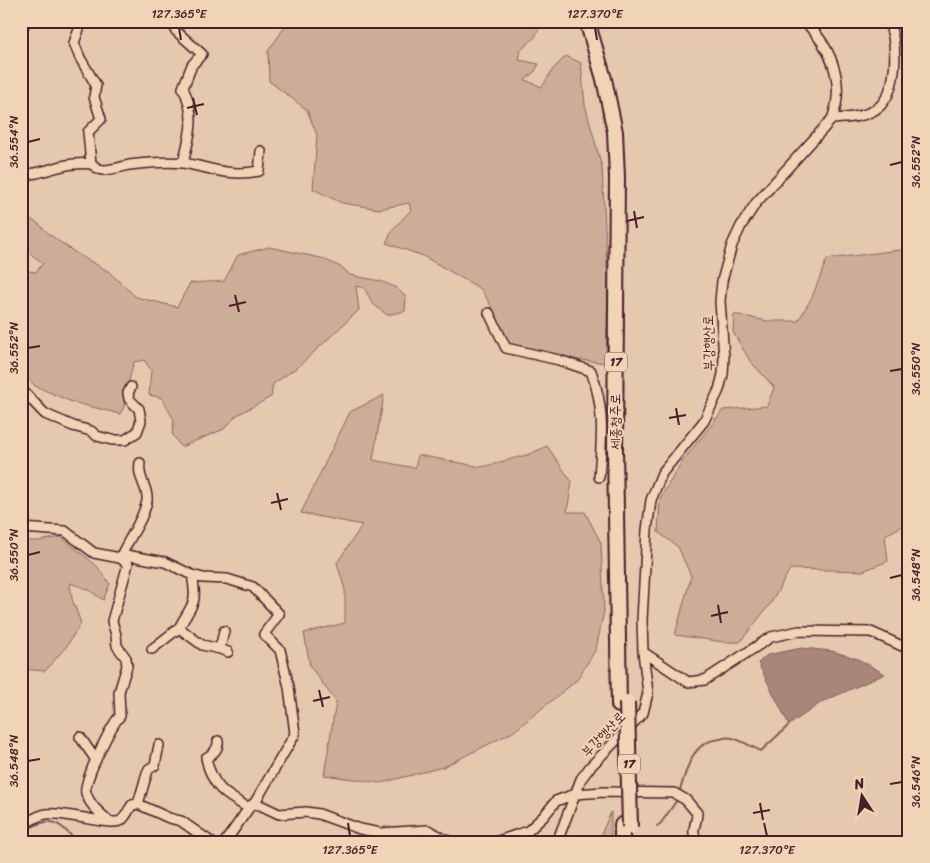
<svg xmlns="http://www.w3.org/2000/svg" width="930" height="863" font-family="Sriracha,'Poor Story',sans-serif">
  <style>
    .green { fill: #cbad98; stroke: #8a6662 }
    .water { fill: #a88679; stroke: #825d5a }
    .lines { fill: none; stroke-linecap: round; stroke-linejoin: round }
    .stream { stroke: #825d5a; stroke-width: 2 }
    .minor-casing { stroke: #4a1f2b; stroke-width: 12 }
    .highway-casing { stroke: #4a1f2b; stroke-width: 18 }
    .minor { stroke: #efd4b6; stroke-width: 9 }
    .highway { stroke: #efd4b6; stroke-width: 14 }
    .highway-bridge-casing { stroke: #4a1f2b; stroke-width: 18; stroke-linecap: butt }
    .highway-bridge { stroke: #efd4b6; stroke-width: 14 }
    .ticks { fill: none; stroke: #4a1f2b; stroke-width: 2 }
    .labels { text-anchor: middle; stroke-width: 4; stroke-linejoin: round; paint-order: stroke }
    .shield { fill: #efd4b6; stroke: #7c5555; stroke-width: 1 }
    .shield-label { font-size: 12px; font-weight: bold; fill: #4a1f2b }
    .street-label { font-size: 14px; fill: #4a1f2b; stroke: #efd4b6 }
    .neatline { fill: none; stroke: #4a1f2b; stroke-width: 2 }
    .ticks-label { font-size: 12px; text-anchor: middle; fill: #4a1f2b }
  </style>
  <rect width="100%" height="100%" fill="#e5c9ae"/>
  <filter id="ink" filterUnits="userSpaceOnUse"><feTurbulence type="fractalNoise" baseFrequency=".02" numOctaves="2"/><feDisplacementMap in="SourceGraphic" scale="10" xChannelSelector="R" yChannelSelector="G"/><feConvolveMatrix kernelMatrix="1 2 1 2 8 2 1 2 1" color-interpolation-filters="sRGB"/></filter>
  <g filter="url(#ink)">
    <path class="green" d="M289 21H542L535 37 521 50 519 60 539 64 535 71 525 80 542 87 553 69 566 56 581 63 585 105 602 167 608 285 606 363 564 358 505 343 497 316 481 289 423 256 386 243 393 229 411 210 409 203 379 209 342 203 313 189 317 135 307 110 269 81 268 51Z
      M21 214 39 224 50 235 79 255 108 271 136 297 177 307 190 283 224 281 238 255 269 247 321 258 343 268 350 275 380 281 395 287 406 297 405 311 387 315 373 304 364 288 356 286 359 310 299 366 273 384 271 397 237 415 224 429 181 447 172 434 174 420 162 398 149 395 151 370 144 360 134 362 125 394 124 407 120 414 72 402 35 386 21 372V270L36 272 43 263 21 247Z
      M900 250 909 253V523L885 535 888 561 863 571 790 569 771 603 740 642H724L675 635 691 576 678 547 658 532 660 498 684 459 723 410 767 406 774 387 750 361 733 332 734 314 767 321H798L812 297 827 259Z
      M384 395 373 460 415 468 418 455 482 467 530 454 547 446 572 482 567 512H585L601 543 604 611 596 649 577 680 513 732 443 767 381 783 324 775 336 702 310 666 304 633 345 623V590L337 563 362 525 301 513 350 412Z
      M61 537 97 566 110 584 103 600 89 590 70 583 72 599 81 623 66 647 45 671 21 669V541H38Z
      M611 812V842H603L602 832Z"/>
    <path class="water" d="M802 648 832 651 858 659 885 674 822 702 789 725 758 663 767 655Z"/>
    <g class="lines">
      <path class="stream" d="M679 793C687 770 691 741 720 739 724 738 729 737 732 738 741 740 752 747 761 751L789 725
        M657 826 661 823 677 800
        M21 832C51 817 54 817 77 842"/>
      <defs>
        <path id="minor" d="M82 21 74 43 80 58 96 85 94 97 101 119 88 132 91 164
          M174 21 176 31 202 54 192 65 183 88C197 117 190 134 183 163
          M21 31 26 21
          M832 119C848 118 868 117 880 106 898 88 898 43 888 21
          M21 174C39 176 56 165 74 164 79 164 88 162 93 165 96 167 98 170 103 170 111 170 121 167 129 165 146 163 166 161 183 163 213 168 227 177 259 171L261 151
          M489 313 506 348 559 360 591 371C605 408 602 439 599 477
          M21 389 45 414 73 426 91 431 97 436 112 440H125L137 432 141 421 139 409 129 399 128 393 131 387
          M21 528 65 531 94 553 120 558 128 564 112 621 116 635 117 646 126 658 127 666 119 692 120 716C112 724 82 783 86 793 90 806 100 813 110 822
          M120 558 131 556 165 562 192 575 203 578 227 579 253 587 279 614 264 634 280 650 289 687 295 734 254 804 251 805 225 842
          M120 558C128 539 143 521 147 501 149 488 137 479 140 463
          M192 575C198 606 192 603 179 628L202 645 220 649 228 652
          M152 649 179 628
          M220 649 224 631
          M643 652 688 682 705 680 771 637 799 631 871 632 902 646 909 645
          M80 737 96 760
          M218 741C219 749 213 754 206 758 212 787 225 795 249 808
          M138 804 147 773 149 769 155 765 159 745
          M254 804 260 805 279 814 306 812 319 814 360 829 380 833 428 830 450 842
          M21 826C28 822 38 815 46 814 63 811 110 826 120 821 126 818 128 810 132 805L138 804 169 818 181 821 211 842
          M495 842 528 831 544 816 556 801 575 794 604 792 674 793 686 800 697 813C697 825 690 829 697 842
          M557 842 581 779 590 767 643 713 648 693 643 652 642 620 647 530 651 500 662 473 704 421 719 390 723 374 724 358 720 301 722 281 732 245 741 226 756 203 832 119C846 83 831 46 804 21"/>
        <path id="highway" d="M587 21 604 79 615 132 617 177 615 448 619 705
          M622 825V842"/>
      </defs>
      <use href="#minor" class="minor-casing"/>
      <use href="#highway" class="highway-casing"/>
      <use href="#minor" class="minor"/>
      <use href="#highway" class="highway"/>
      <defs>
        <path id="highway-bridge" d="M627 702 630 827"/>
      </defs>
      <use href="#highway-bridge" class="highway-bridge-casing"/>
      <use href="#highway-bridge" class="highway-bridge"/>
    </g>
  </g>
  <path class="ticks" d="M179 28 181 40M595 28 597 40M193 98 197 115M187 108 204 104M28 142 40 139M890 165 902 162M634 211 637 228M627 221 644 217M235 295 239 312M229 306 246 302M28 348 40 346M890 371 902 369M676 408 679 425M669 418 686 415M277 493 281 510M271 503 288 499M28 555 40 552M890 578 902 575M718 605 721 623M711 616 728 612M319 690 323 707M313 701 330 697M28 761 40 759M890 784 902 782M760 803 763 820M753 813 770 810M348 823 350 836M764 823 767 836"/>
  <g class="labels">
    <g class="shield">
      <rect x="605" y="352.5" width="22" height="19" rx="4"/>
      <rect x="618" y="754.5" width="22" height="19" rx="4"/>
    </g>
    <g class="shield-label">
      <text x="616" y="366">17</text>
      <text x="629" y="768">17</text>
    </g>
    <g class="street-label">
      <text transform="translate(708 343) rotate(-91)" y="5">부강행산로</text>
      <text transform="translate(615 422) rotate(-90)" y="5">세종청주로</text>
      <text transform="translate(603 734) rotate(-46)" y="5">부강행산로</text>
    </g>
  </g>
  <rect width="930" height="863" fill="none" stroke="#efd4b6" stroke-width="55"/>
  <g transform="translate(862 796) rotate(348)" stroke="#efd4b6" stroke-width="4" paint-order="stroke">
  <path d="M0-4L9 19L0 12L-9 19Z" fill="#4a1f2b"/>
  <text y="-8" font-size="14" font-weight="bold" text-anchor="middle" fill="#4a1f2b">N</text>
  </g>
  <rect x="28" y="28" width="874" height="808" class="neatline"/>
  <g class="ticks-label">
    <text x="179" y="18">127.365°E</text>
    <text x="595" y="18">127.370°E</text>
    <text transform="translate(14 142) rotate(-90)" y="4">36.554°N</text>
    <text transform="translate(916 162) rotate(-90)" y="4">36.552°N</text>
    <text transform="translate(14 348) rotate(-90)" y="4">36.552°N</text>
    <text transform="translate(916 369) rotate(-90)" y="4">36.550°N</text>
    <text transform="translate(14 555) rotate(-90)" y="4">36.550°N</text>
    <text transform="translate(916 575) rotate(-90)" y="4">36.548°N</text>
    <text transform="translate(14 761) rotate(-90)" y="4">36.548°N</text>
    <text transform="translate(916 782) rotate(-90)" y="4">36.546°N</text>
    <text x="350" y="854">127.365°E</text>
    <text x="767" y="854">127.370°E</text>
  </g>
</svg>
